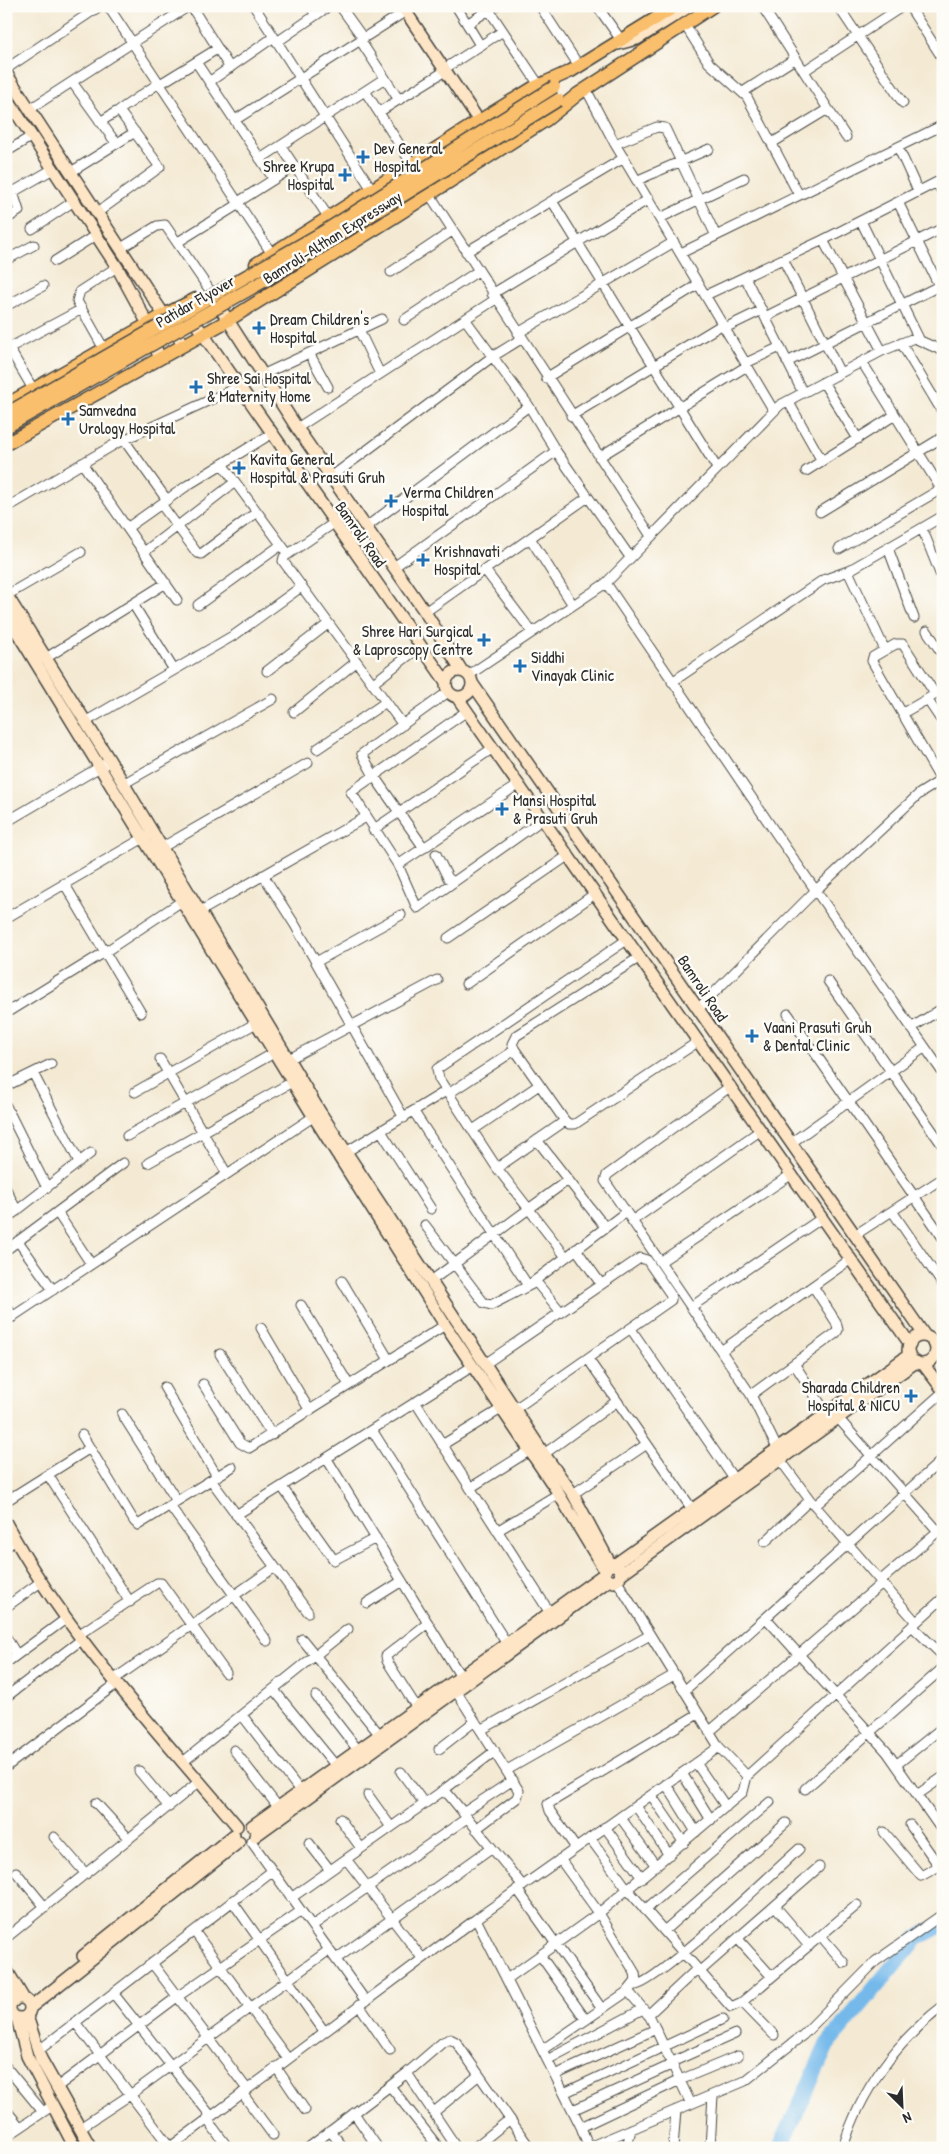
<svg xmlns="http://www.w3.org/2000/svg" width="949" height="2154" font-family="'Patrick Hand',sans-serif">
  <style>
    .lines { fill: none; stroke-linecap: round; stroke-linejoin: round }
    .river { stroke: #74b9eb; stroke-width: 16 }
    .street-casing { stroke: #494844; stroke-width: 11 }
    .secondary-casing { stroke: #494844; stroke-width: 14 }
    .primary-casing { stroke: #494844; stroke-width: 15 }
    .street { stroke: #fff; stroke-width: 9 }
    .secondary { stroke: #fde5c5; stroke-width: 11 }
    .primary { stroke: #f9bf6d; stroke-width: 12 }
    .primary-bridge-casing { stroke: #494844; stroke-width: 15; stroke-linecap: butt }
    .primary-bridge { stroke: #f9bf6d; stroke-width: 12 }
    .poi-dot { fill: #1f6fb2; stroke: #fdfcf7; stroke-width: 2 }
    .labels { text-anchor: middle; stroke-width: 5; stroke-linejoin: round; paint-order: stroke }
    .poi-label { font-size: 16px; fill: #2b2b2b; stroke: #fdfcf7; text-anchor: start }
    .street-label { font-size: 16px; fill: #2b2b2b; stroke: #fdfcf7 }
  </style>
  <rect width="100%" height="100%" fill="#fdfcf7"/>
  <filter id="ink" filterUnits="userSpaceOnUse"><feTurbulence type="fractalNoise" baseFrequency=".02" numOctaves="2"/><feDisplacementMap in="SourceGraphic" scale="10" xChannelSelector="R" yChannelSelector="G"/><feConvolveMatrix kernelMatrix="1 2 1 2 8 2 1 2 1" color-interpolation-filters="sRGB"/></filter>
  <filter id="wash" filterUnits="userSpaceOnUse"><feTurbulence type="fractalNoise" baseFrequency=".0096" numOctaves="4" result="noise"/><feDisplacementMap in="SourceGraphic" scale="20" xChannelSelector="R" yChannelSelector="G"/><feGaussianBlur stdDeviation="1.12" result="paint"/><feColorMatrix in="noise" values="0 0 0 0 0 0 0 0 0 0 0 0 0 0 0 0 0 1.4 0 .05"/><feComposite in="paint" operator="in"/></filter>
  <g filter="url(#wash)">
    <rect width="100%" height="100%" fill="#f4ead4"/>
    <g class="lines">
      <path class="river" d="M780 2148 827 2045 917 1938 943 1924"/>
    </g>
  </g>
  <g filter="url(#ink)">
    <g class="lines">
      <defs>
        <path id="street" d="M108 6 272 254
          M191 6 230 68
          M254 6 391 219
          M310 6 316 15
          M340 6 363 38
          M456 6 480 45
          M540 6 579 66
          M597 6 621 40
          M762 6 846 137
          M838 6 903 103
          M909 6 943 59
          M489 10 539 85
          M467 24 495 6
          M685 25 709 63 747 97 799 195
          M360 40 399 100
          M277 42 329 6
          M196 62 273 178
          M6 69 100 6
          M444 69 503 31
          M804 71 903 6
          M72 82 116 143
          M209 82 274 37
          M160 84 217 49
          M586 89 615 144 774 411
          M365 91 412 164
          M743 92 796 58
          M30 109 189 6
          M118 111 159 83
          M379 112 445 71
          M235 120 406 11
          M772 143 828 109
          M615 144 657 127 665 128 716 236
          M281 146 329 218
          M898 147 918 191
          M6 152 32 136
          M260 159 385 78
          M71 172 135 132
          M943 179 823 240 882 351 914 338 943 351
          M638 180 709 149
          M937 182 943 194
          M6 185 13 192 53 169
          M430 195 651 536
          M552 201 717 468
          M238 202 295 166
          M898 202 943 294
          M98 212 160 167 120 112H116L100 122
          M660 218 744 178
          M6 219 19 211 13 192
          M861 221 919 339
          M32 229 74 201
          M178 242 239 204
          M121 248 157 226 165 225 211 292
          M466 252 624 158
          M681 253 943 125
          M783 259 840 373
          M6 260 34 245
          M55 261 96 235
          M391 272 452 231
          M745 277 803 393
          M492 294 649 199
          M706 295 823 240
          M6 306 43 286
          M765 317 943 228
          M465 319 529 406 556 451 630 557
          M404 320 478 271
          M725 328 762 310
          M359 330 380 374
          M518 333 674 242
          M6 343 33 389
          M901 343 943 413
          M9 348 82 309
          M104 349 77 301 80 291 117 267
          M309 353 328 387
          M787 362 943 284
          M862 362 943 492
          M746 363 780 347
          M262 375 382 319
          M546 378 699 284
          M823 382 858 439
          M788 401 822 461
          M571 416 723 324
          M297 428 496 299
          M124 440 167 500
          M599 457 747 366
          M82 463 177 600
          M222 464 288 554
          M806 471 895 415
          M331 477 492 357 521 339
          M161 504 197 553 201 554 257 512
          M6 508 117 443 238 387
          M820 512 943 437
          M334 523 284 557 283 561 403 725
          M366 527 529 406
          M127 528 188 485 271 434
          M922 528 943 581
          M530 538 573 605
          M888 548 914 618
          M839 549 941 489
          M144 552 235 482
          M394 567 556 451
          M485 570 532 632
          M848 571 885 650 873 657 872 661 943 784
          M606 583 780 405 882 351
          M7 595 81 552
          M133 604 174 670
          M198 605 281 545
          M425 612 588 497
          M927 631 943 655
          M885 650 896 644H903L935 694
          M46 658 166 583
          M267 671 328 624
          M469 675 606 583 777 835 943 1073
          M672 682 823 580 848 571 943 516
          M372 684 421 646
          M927 699 943 723
          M467 711 351 792 398 865 417 908 543 819
          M294 712 356 662
          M903 713 943 690
          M85 722 236 634 301 587
          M317 749 386 702
          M123 784 273 699
          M6 822 105 764
          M373 830 493 748
          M161 848 308 763
          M424 848 374 776 362 754 448 692
          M436 854 448 878 454 882
          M398 865 519 784
          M263 875 295 925 404 1118
          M64 883 141 1013
          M199 912 366 817
          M6 918 147 836
          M448 938 569 855
          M640 957 516 1036 512 1044 515 1050 565 1121 569 1124H575L699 1041
          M316 962 401 915
          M828 981 943 1146
          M466 984 596 893
          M698 1009 815 891 919 794 943 779
          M6 1013 105 952 185 899
          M788 1014 943 1238
          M911 1028 943 1008
          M160 1059 227 1174
          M289 1059 437 980
          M33 1073 79 1162
          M6 1086 51 1064
          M731 1086 607 1175 605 1181 751 1395 777 1448 781 1461 810 1500 916 1622
          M135 1092 256 1023
          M448 1094 515 1050
          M6 1106 47 1188
          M414 1112 527 1284
          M473 1130 539 1085
          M381 1131 431 1209
          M127 1136 274 1053
          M537 1140 605 1227
          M791 1143 925 1047
          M346 1152 446 1091
          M148 1163 292 1082
          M497 1168 565 1121
          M6 1189 17 1211
          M892 1211 943 1285
          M57 1212 91 1264
          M6 1219 91 1153
          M632 1221 761 1130
          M425 1225 484 1303 491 1305 536 1282 561 1312
          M855 1235 943 1178
          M18 1241 53 1290
          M576 1249 601 1284
          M6 1250 123 1163
          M566 1257 497 1168 439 1079 437 1069 628 939
          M660 1262 792 1174
          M342 1281 389 1360
          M431 1281 568 1180
          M533 1282 626 1212
          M301 1305 349 1385
          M6 1306 13 1317
          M691 1307 822 1218
          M6 1321 313 1117
          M261 1328 310 1411
          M631 1329 734 1479
          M721 1351 851 1259
          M220 1354 272 1435
          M588 1359 692 1509
          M485 1364 640 1258 647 1260 671 1295V1300L515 1409
          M795 1365 827 1414
          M203 1384 240 1443 249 1448 445 1325
          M164 1387 217 1476
          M751 1395 836 1333 838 1330 836 1322 813 1286
          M416 1403 550 1613
          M122 1414 177 1501
          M838 1418 938 1531
          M372 1430 507 1644
          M82 1435 134 1521 138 1525 232 1467
          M442 1445 501 1409
          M544 1454 617 1401
          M327 1459 461 1677
          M48 1475 130 1602
          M211 1480 308 1612
          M282 1487 334 1560 376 1538
          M470 1488 529 1451
          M573 1494 647 1444
          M6 1501 90 1448
          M170 1506 267 1641
          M815 1506 943 1392
          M236 1515 473 1366
          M497 1531 558 1494
          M765 1542 810 1500
          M6 1547 15 1540
          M617 1581 719 1747 747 1776 943 1598
          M880 1581 943 1527
          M367 1603 402 1581
          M6 1607 42 1581
          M766 1618 887 1752 943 1832
          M912 1626 943 1656
          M78 1635 157 1583H161L226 1673
          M6 1637 17 1655
          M302 1639 380 1735
          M6 1663 67 1618
          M113 1680 275 1567
          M274 1690 336 1766
          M456 1691 519 1791 517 1798 476 1829
          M684 1691 943 1459
          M316 1696 358 1750
          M6 1697 81 1640
          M417 1708 387 1661 386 1656 428 1623
          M242 1715 301 1792
          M481 1730 650 1635
          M709 1732 882 1583
          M439 1749 475 1721
          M234 1750 279 1808
          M183 1762 348 1629
          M696 1763 726 1807
          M896 1765 943 1727
          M6 1767 116 1684
          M507 1770 674 1675
          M139 1771 169 1807
          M401 1772 424 1803
          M682 1773 711 1820
          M666 1784 696 1832
          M805 1789 943 1668
          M441 1792 495 1751
          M368 1795 391 1827
          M651 1795 684 1843
          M917 1795 943 1777
          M96 1803 129 1839
          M636 1806 669 1855
          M463 1813 513 1780
          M620 1817 656 1866
          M340 1819 361 1848
          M910 1825 939 1866
          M605 1827 642 1878
          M884 1832 921 1876 943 1864
          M54 1837 86 1874
          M590 1838 628 1890 731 2007 742 2002 857 1905
          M251 1841 365 2000
          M309 1843 330 1870
          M576 1848 550 1811 548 1804 698 1714
          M346 1859 422 1958
          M16 1872 45 1907
          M517 1889 602 2009
          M291 1898 441 1792 448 1794 523 1886
          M232 1901 324 2031
          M775 1906 809 1946
          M645 1910 770 1802
          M476 1919 581 2127 589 2148
          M312 1926 467 1818
          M194 1931 288 2059
          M664 1931 786 1823
          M821 1936 844 1963
          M6 1938 200 1781
          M738 1939 772 1977
          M540 1955 586 2020
          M336 1959 491 1848
          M152 1963 247 2089
          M699 1972 819 1867
          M507 1979 599 1913 743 1792 747 1776
          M635 1985C655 1985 776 1870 799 1849
          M628 1991 650 2017 691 2104
          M113 1993 211 2116
          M742 2002 774 2035
          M359 2005 390 2050
          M648 2015 697 1969
          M75 2022 170 2147
          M542 2050 628 1991 636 1981 635 1973 599 1913 560 1859
          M38 2051 272 1871
          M547 2060 643 2009
          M672 2062 735 2034
          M6 2067 43 2112
          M276 2067 305 2110
          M407 2073 457 2148
          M555 2075 656 2029
          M390 2086 439 2148
          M57 2087 177 1997 301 1911
          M242 2093 273 2135
          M564 2093 723 2019
          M6 2110 20 2127
          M573 2110 673 2064
          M434 2112 479 2075
          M354 2113 378 2148
          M207 2119 228 2148
          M581 2127 680 2080 738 2056
          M80 2128 130 2095 329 1950
          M330 2131 344 2148
          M6 2137 52 2106
          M589 2147 745 2081 803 2035 876 1961 943 1914
          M169 2148 476 1919 719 1747
          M308 2148 407 2073 443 2042 450 2039 456 2042 530 2148
          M474 2148 510 2119
          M627 2148 631 2129
          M673 2148 676 2110
          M710 2148 713 2095
          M843 2148C860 2091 896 2042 943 2006"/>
        <path id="secondary" d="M402 6 479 121
          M618 44 637 39 690 6
          M6 73 183 344
          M6 97 117 267 148 324 159 357
          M215 300 297 428 425 612 462 671
          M189 314 446 682
          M6 594 110 761 320 1112 544 1454 573 1494 611 1565
          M6 614 312 1114 445 1325 557 1491 605 1571
          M446 684a13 13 0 1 1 26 0a13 13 0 1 1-26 0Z
          M472 683 925 1336
          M457 697 910 1344
          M908 1350a14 14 0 1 1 28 0a14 14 0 1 1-28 0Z
          M923 1364 943 1390
          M6 1523C67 1636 156 1729 237 1826
          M614 1565 909 1355
          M621 1574 916 1362
          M252 1826 604 1574 607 1567 612 1565 618 1566 621 1574 619 1579 614 1582 606 1579 604 1574
          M255 1836 608 1581
          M83 1956 234 1835
          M6 1969 24 1999
          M6 1989 14 2001
          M10 2008a10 10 0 1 1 20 0a10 10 0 1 1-20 0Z
          M30 2008 239 1842
          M27 2016 41 2059 91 2148
          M17 2018 27 2056 75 2148"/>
        <path id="primary" d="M256 264 479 121 533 88 571 71 676 6
          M6 405 164 315 196 299
          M6 444 227 321 391 219 546 120 578 94 713 6"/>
      </defs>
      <use href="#street" class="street-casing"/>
      <use href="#secondary" class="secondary-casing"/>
      <use href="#primary" class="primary-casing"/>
      <use href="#street" class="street"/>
      <use href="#secondary" class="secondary"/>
      <use href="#primary" class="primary"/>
      <defs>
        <path id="primary-bridge" d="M6 414 320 234 554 87
          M6 427 262 282 558 100"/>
      </defs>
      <use href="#primary-bridge" class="primary-bridge-casing"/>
      <use href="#primary-bridge" class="primary-bridge"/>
    </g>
  </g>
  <g class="poi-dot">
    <path d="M360.5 149.5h5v5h5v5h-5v5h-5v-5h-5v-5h5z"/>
    <path d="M342.5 167.5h5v5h5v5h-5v5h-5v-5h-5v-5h5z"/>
    <path d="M256.5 320.5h5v5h5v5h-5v5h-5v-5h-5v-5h5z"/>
    <path d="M193.5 379.5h5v5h5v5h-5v5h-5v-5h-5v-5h5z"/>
    <path d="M65.5 411.5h5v5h5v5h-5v5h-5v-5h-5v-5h5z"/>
    <path d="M236.5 460.5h5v5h5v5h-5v5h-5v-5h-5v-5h5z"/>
    <path d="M388.5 493.5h5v5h5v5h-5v5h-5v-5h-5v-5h5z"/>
    <path d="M420.5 552.5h5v5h5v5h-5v5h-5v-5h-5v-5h5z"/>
    <path d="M481.5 632.5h5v5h5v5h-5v5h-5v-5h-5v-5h5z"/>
    <path d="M517.5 658.5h5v5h5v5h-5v5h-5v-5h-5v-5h5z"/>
    <path d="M499.5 801.5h5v5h5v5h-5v5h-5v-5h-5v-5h5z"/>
    <path d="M749.5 1028.5h5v5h5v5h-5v5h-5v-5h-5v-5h5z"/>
    <path d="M908.5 1388.5h5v5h5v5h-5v5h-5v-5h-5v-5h5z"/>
  </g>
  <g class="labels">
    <g class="poi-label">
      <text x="374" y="154">Dev General<tspan x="374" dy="18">Hospital</tspan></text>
      <text x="334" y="172" text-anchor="end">Shree Krupa<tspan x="334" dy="18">Hospital</tspan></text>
      <text x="270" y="325">Dream Children's<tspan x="270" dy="18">Hospital</tspan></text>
      <text x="207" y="384">Shree Sai Hospital<tspan x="207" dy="18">&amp; Maternity Home</tspan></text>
      <text x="79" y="416">Samvedna<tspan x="79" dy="18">Urology Hospital</tspan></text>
      <text x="250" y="465">Kavita General<tspan x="250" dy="18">Hospital &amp; Prasuti Gruh</tspan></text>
      <text x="402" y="498">Verma Children<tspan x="402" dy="18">Hospital</tspan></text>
      <text x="434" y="557">Krishnavati<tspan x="434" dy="18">Hospital</tspan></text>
      <text x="473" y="637" text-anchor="end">Shree Hari Surgical<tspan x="473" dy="18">&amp; Laproscopy Centre</tspan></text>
      <text x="531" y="663">Siddhi<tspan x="531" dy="18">Vinayak Clinic</tspan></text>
      <text x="513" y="806">Mansi Hospital<tspan x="513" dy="18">&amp; Prasuti Gruh</tspan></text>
      <text x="763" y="1033">Vaani Prasuti Gruh<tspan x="763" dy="18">&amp; Dental Clinic</tspan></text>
      <text x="900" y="1393" text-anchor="end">Sharada Children<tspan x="900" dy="18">Hospital &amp; NICU</tspan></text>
    </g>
    <g class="street-label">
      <text transform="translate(332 237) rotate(-32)" y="6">Bamroli-Althan Expressway</text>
      <text transform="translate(195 301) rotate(-30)" y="6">Patidar Flyover</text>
      <text transform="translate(361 534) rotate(55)" y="6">Bamroli Road</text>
      <text transform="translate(703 988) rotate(56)" y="6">Bamroli Road</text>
    </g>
  </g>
  <rect width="949" height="2154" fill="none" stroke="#fdfcf7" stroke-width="25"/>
  <g transform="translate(902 2106) rotate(156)" stroke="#fdfcf7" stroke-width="4" paint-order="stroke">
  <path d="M0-4L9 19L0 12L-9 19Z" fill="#2b2b2b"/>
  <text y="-8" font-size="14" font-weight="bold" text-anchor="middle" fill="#2b2b2b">N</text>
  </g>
</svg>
